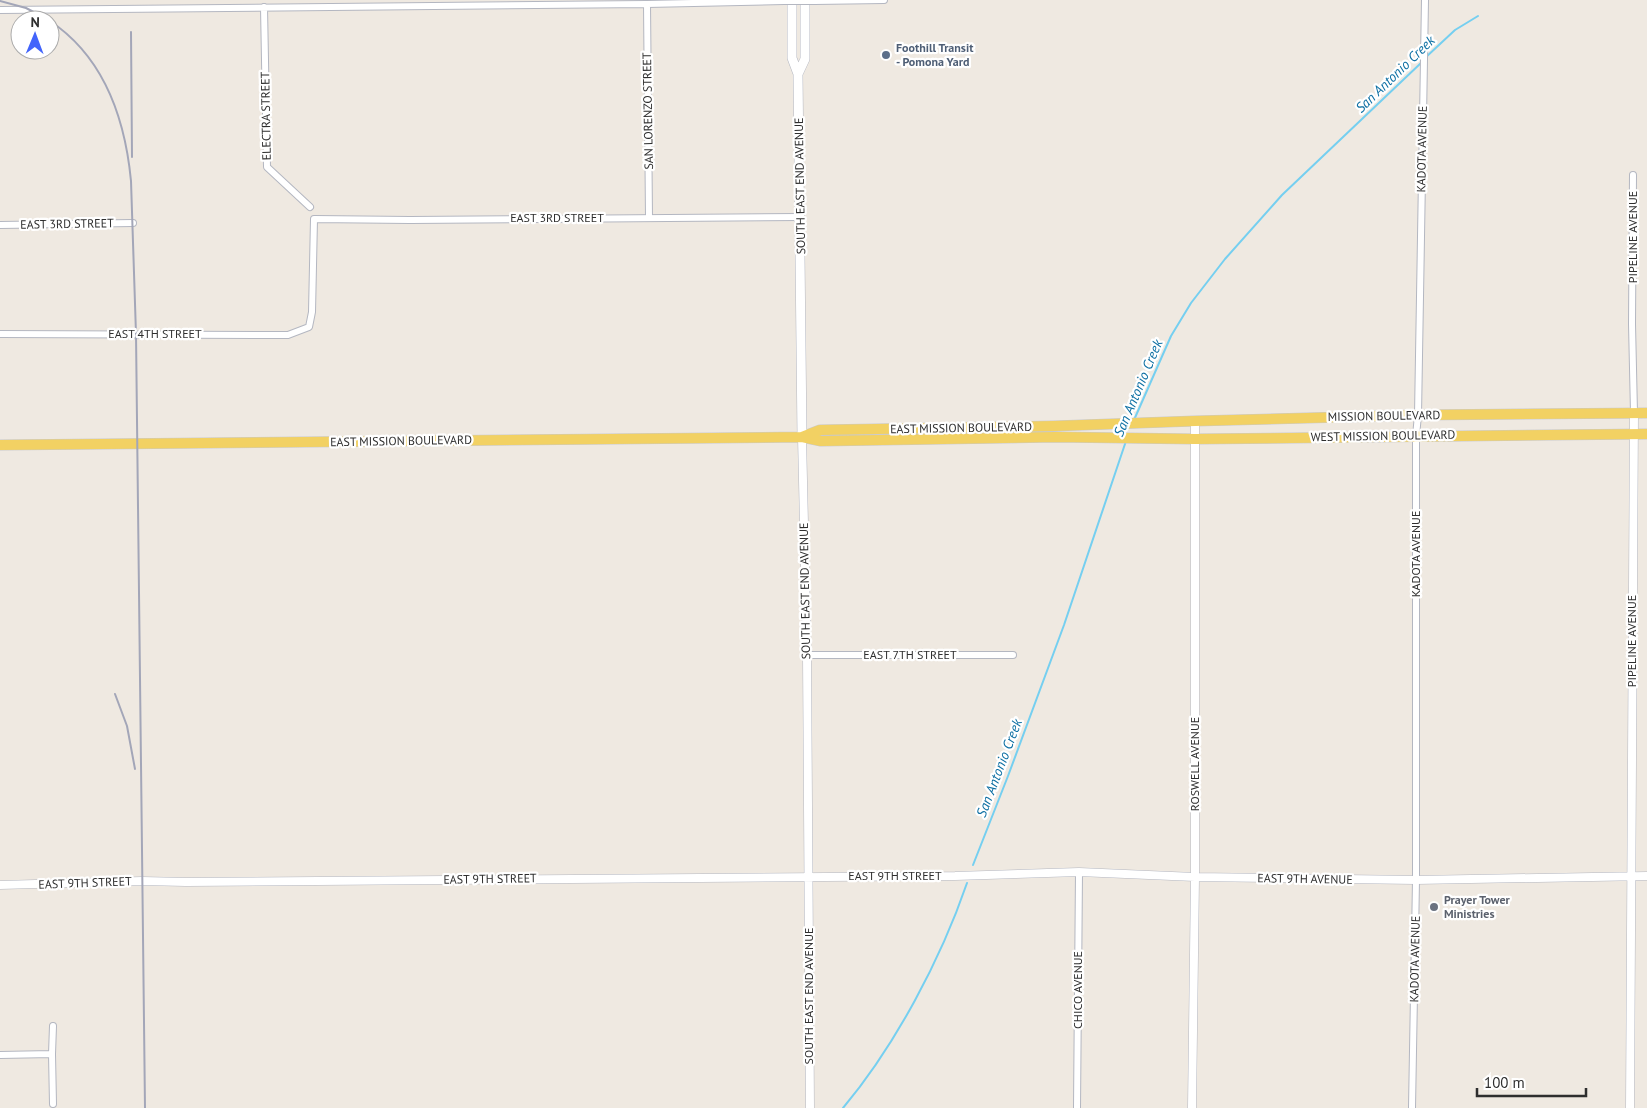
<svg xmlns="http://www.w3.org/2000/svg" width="1647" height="1108" font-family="'PT Sans',sans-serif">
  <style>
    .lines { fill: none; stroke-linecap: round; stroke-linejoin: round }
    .stream { stroke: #75cff0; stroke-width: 2 }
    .minor-casing { stroke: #b4b7c1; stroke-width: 8 }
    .tertiary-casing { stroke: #b4b7c1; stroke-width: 9 }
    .secondary-casing { stroke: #b4b7c1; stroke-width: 10 }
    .primary-casing { stroke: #c9c9c9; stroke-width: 11 }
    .minor { stroke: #fff; stroke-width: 6 }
    .tertiary { stroke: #fff; stroke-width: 8 }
    .secondary { stroke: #fff; stroke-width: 9 }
    .primary { stroke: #f2d163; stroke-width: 10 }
    .rail { stroke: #a3a6b8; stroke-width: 2 }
    .minor-bridge-casing { stroke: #b4b7c1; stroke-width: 8; stroke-linecap: butt }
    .minor-bridge { stroke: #fff; stroke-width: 6 }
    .service-dot { fill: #5c6f8a; stroke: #fff; stroke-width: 2 }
    .worship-dot { fill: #6b7280; stroke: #fff; stroke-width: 2 }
    .labels { text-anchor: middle; stroke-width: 4.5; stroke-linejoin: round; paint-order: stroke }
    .service-label { font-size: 12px; font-weight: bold; fill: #4e5e75; stroke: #fff; text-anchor: start }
    .street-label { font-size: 12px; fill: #2e2e2e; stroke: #fff }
    .worship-label { font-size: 12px; font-weight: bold; fill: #5b616d; stroke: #fff; text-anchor: start }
    .water-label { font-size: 14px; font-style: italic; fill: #0d6fa3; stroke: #fff }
  </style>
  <rect width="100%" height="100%" fill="#efe9e1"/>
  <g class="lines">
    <path class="stream" d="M1425 58 1455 30 1478 16
      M1134 420 1171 336 1191 303 1225 259 1282 195 1422 62
      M973 865 1008 776 1064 625 1126 441
      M843 1108C895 1046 941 959 967 883"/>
    <defs>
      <path id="minor" d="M814 1 884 0
        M647 4 649 218
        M264 7 267 167 310 207
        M0 10 647 4 784 1
        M1633 175 1632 324 1634 413
        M0 225 133 223
        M0 334 288 335 309 327 312 312 314 219 410 220 800 217
        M807 655H1013
        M0 1055 52 1054
        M53 1104 52 1054 53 1026
        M1077 1108 1079 872
        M1412 1108 1416 880V436L1418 415 1425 0"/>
      <path id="tertiary" d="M802 437 807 655 810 1108
        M0 885 142 881 186 882 955 876 1079 872 1195 877 1416 880 1647 876
        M1192 1108 1195 877V421
        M1630 1108 1634 413"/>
      <path id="secondary" d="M792 0V58L798 74 802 437
        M798 74 805 59V0"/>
      <path id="primary" d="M802 437 820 430 1054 426 1195 421 1418 415 1647 413
        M0 445 802 437 821 441 1056 437 1195 439 1647 434"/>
    </defs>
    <use href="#minor" class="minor-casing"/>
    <use href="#tertiary" class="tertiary-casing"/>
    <use href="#secondary" class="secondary-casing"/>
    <use href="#primary" class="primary-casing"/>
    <use href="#minor" class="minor"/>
    <use href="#tertiary" class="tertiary"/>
    <use href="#secondary" class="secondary"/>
    <use href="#primary" class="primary"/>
    <path class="rail" d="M0 1 26 8 49 20
      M50 21C104 57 125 118 131 181L136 334 145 1108
      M131 32 132 157
      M115 694 127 726 135 769"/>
    <defs>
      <path id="minor-bridge" d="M784 1H814"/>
    </defs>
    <use href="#minor-bridge" class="minor-bridge-casing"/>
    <use href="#minor-bridge" class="minor-bridge"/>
  </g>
  <circle class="service-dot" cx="886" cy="55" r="5"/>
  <circle class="worship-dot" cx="1434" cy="907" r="5"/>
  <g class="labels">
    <g class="service-label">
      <text x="896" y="52">Foothill Transit<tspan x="896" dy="14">- Pomona Yard</tspan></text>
    </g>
    <g class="street-label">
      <text transform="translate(648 111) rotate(-91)" y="4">SAN LORENZO STREET</text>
      <text transform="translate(266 116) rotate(-91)" y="4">ELECTRA STREET</text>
      <text transform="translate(1422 149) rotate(-89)" y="4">KADOTA AVENUE</text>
      <text transform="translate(800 186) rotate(-91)" y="4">SOUTH EAST END AVENUE</text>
      <text x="557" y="222">EAST 3RD STREET</text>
      <text transform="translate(67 224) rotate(-1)" y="4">EAST 3RD STREET</text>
      <text transform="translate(1633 237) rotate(-90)" y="4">PIPELINE AVENUE</text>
      <text x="155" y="338">EAST 4TH STREET</text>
      <text transform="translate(1384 416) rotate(-1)" y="4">MISSION BOULEVARD</text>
      <text transform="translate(961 428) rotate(-1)" y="4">EAST MISSION BOULEVARD</text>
      <text transform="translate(1383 436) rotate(-1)" y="4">WEST MISSION BOULEVARD</text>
      <text transform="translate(401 441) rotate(-1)" y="4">EAST MISSION BOULEVARD</text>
      <text transform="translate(1416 554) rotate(-90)" y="4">KADOTA AVENUE</text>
      <text transform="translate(805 591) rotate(-91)" y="4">SOUTH EAST END AVENUE</text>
      <text transform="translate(1632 641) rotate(-90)" y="4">PIPELINE AVENUE</text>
      <text x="910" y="659">EAST 7TH STREET</text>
      <text transform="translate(1195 764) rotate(-90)" y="4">ROSWELL AVENUE</text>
      <text x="895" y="880">EAST 9TH STREET</text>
      <text transform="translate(490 879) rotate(-1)" y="4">EAST 9TH STREET</text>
      <text transform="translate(1305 879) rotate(1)" y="4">EAST 9TH AVENUE</text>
      <text transform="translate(85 883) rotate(-2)" y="4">EAST 9TH STREET</text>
      <text transform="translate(1415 959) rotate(-89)" y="4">KADOTA AVENUE</text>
      <text transform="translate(1078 990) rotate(-90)" y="4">CHICO AVENUE</text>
      <text transform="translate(809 996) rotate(-90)" y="4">SOUTH EAST END AVENUE</text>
    </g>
    <g class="worship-label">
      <text x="1444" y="904">Prayer Tower<tspan x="1444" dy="14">Ministries</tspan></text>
    </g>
    <g class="water-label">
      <text transform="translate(1395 74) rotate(-44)" y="5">San Antonio Creek</text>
      <text transform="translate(1138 388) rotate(-67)" y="5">San Antonio Creek</text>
      <text transform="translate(999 768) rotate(-69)" y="5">San Antonio Creek</text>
    </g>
  </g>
  <g transform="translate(35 35) rotate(1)"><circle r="24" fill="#ffffff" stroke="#ababab"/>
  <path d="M0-4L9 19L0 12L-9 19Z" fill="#4264fb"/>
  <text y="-8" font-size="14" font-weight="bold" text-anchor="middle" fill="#2e2e2e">N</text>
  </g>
  <path d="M1477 1088v8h109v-8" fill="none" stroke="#2e2e2e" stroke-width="2.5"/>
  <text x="1484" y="1088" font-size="15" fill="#2e2e2e" stroke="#ffffff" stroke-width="4" paint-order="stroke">100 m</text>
</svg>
